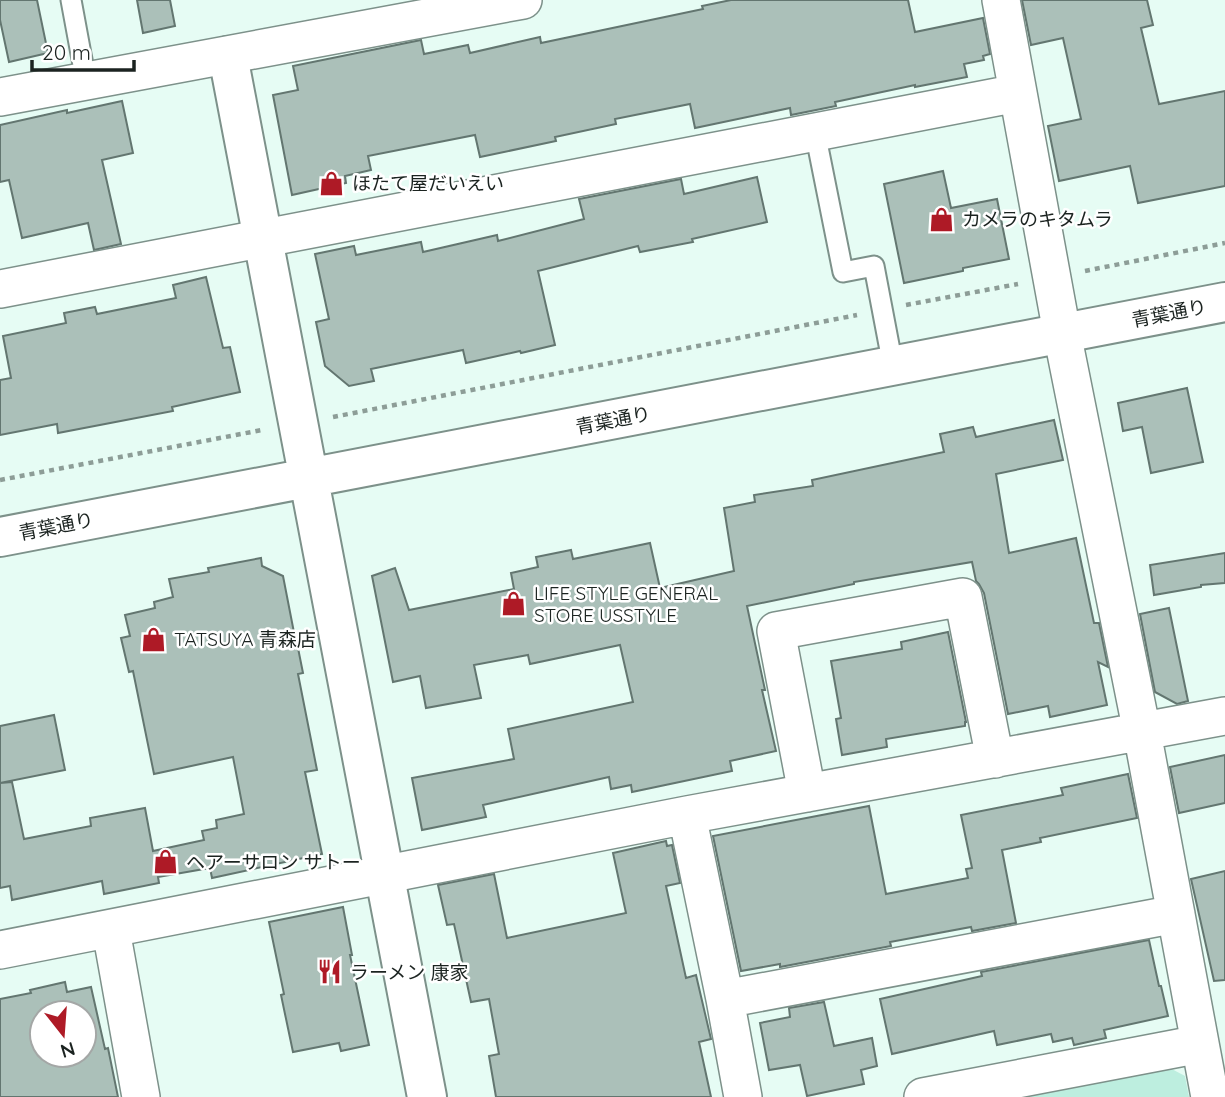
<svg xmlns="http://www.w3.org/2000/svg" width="1225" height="1097" font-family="Quicksand,'Noto Sans JP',sans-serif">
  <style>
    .green { fill: #bdeedf }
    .building { fill: #abc0b9; stroke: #637670; stroke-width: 2; fill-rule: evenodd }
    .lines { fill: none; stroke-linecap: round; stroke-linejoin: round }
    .service-casing { stroke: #7d918a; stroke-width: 23 }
    .minor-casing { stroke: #7d918a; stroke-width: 40 }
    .tertiary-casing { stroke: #7d918a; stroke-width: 42 }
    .path { stroke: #8d9d97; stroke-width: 4.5; stroke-dasharray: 5 5; stroke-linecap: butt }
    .service { stroke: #fff; stroke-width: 19 }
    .minor { stroke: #fff; stroke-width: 37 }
    .tertiary { stroke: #fff; stroke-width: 38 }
    .labels { text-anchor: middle; stroke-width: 5; stroke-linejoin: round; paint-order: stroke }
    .poi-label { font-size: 19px; fill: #1b2320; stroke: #fff; text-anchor: start }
    .street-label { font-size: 19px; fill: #1b2320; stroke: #fff }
  </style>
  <rect width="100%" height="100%" fill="#e6fcf4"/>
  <path class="green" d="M1168 1067 1185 1076 1189 1097H1012Z"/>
  <path class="building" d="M0 0H37L48 53 9 62 0 20Z
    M137 0H170L175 26 143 33Z
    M731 0H908L915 32 983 18 990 54 983 56 984 60 964 64 967 77 915 87V85L835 102 836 106 791 115 790 108 695 128 690 104 615 119 616 124 555 137 556 141 480 157 475 135 368 156 371 170 345 176 346 183 292 195 273 95 298 90 293 66 421 40 424 54 468 45 470 53 540 37 541 43 703 9 702 6Z
    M1022 0H1147L1153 25 1141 28 1159 104 1225 91V186L1138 203 1130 166 1059 181 1048 126 1081 119 1063 38 1031 45Z
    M122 101 133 153 102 160 121 244 94 250 88 223 22 238 9 180 0 182V125L67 110V113Z
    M943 171 951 208 997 199 1009 259 963 268V271L904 283 884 184Z
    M757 177 767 222 692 239 693 242 640 252 638 246 538 271 555 345 521 353 520 351 466 363 463 350 371 369 374 381 349 386 325 366 316 322 329 319 315 254 354 246 356 255 421 242 423 252 497 235 498 241 584 219 579 199 681 179 684 194Z
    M206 277 223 348 230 347 240 392 172 407 173 411 58 433 57 424 0 435V380L11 378 3 336 66 323 64 313 95 307 97 314 176 298 173 285Z
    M1187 388 1203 462 1151 473 1142 427 1123 431 1118 403Z
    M1054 420 1063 460 996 474 1009 553 1076 538 1094 623H1099L1108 667 1098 662 1107 705 1050 717 1048 706 1008 714 984 593 979 584 976 581 972 562 854 582V584L747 606 765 690H762L776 751 730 761 732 771 632 792 631 785 611 789 609 777 483 805 486 817 422 830 412 778 514 759 508 729 633 702 620 645 530 664 528 655 474 665 481 698 426 708 420 676 393 682 372 576 395 568 409 610 514 589 511 573 538 567 536 557 571 550 573 559 650 543 660 588 734 571 724 508 755 502 754 495 813 486 812 480 944 452 940 434 973 427 976 437Z
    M1225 553V583L1201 585V587L1154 595 1150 565Z
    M261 558 262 566 283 576 297 648H298L303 673 298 674 317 770 305 772 322 854 212 878 210 868 158 877 159 883 104 894 102 881 12 900 10 886 0 888V783L12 782 24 839 91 826 90 818 145 808 153 851 204 840 202 831 217 828 216 820 244 814 233 757 154 774 133 671 129 672 121 638 130 636 125 615 155 608 154 602 173 597 169 579 209 572 208 568Z
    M1169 608 1188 701 1177 704 1155 692 1140 614Z
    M948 632 966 722H965V726L886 739 887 747 842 755 836 719 841 718 831 661 902 649 901 642Z
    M54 715 65 770 0 783V726Z
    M1225 755V803L1179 813 1170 767Z
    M1128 774 1137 818 1040 838 1041 842 1002 850 1016 923 972 931 971 927 890 942 891 946 780 967V964L741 971 713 836 869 806 886 894 968 878 966 869 972 868 961 815 1063 795 1061 788Z
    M666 841 667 846 672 845 680 883 666 886 686 978 696 975 711 1039 699 1042 711 1097H496L489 1056 499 1054 489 999 471 1002 454 924 447 925 438 885 494 874 507 938 626 913 613 853Z
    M1225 871V980L1214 981 1191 879Z
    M343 907 352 955H350L369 1045 341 1051 339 1043 293 1052 281 995 284 994 269 922Z
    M1149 940 1159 986H1161L1168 1016 1104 1030 1106 1038 1074 1045 1072 1038 1053 1042 1051 1034 997 1045 994 1031 892 1054 880 999 982 976 981 972Z
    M65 982 67 992 91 987 105 1049 108 1048 118 1097H0V999L31 993 30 990ZM42 1013H84V1055H42Z
    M824 1002 834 1046 872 1038 877 1066 861 1070 864 1084 807 1096 800 1065 769 1070 760 1023 790 1017 789 1008Z"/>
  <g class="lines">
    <defs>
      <path id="service" d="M71 0 86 81
        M815 132 843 272 874 266 893 366"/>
      <path id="minor" d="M1001 0 1062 333 1142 732 1210 1097
        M0 97 523 0
        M0 289 1018 93
        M807 793 776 631 963 597 995 759
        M687 815 725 999 743 1097
        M111 930 141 1097
        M0 950 687 815 1225 716
        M725 999 1176 914
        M923 1097 1200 1044"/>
      <path id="tertiary" d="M228 56 427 1097
        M0 537 1225 302"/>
    </defs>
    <use href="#service" class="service-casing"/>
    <use href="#minor" class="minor-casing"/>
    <use href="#tertiary" class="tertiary-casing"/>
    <path class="path" d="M1085 271 1225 243
      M906 305 1018 284
      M333 417 857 315
      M0 480 262 430"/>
    <use href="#service" class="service"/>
    <use href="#minor" class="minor"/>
    <use href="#tertiary" class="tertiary"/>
  </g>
  <defs>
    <symbol id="shop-bare" viewBox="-9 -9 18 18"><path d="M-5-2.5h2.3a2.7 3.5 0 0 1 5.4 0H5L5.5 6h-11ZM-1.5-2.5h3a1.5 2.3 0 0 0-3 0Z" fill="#ae1a26" stroke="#fff" stroke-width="2.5" paint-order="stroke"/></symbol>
    <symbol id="restaurant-bare" viewBox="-9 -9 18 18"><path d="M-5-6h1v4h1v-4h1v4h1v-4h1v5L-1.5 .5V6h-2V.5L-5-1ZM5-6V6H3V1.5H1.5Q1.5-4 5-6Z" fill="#ae1a26" stroke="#fff" stroke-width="2.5" paint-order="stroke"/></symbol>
  </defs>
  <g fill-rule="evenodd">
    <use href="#shop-bare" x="314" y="166" width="35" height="35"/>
    <use href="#shop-bare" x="924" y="202" width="35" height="35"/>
    <use href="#shop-bare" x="496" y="586" width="35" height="35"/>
    <use href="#shop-bare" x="136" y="622" width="35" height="35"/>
    <use href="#shop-bare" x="148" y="844" width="35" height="35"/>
    <use href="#restaurant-bare" x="312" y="954" width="35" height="35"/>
  </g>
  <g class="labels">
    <g class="poi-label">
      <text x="352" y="190">ほたて屋だいえい</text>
      <text x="962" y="226">カメラのキタムラ</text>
      <text x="534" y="600">LIFE STYLE GENERAL<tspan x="534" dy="22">STORE USSTYLE</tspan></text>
      <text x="174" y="646">TATSUYA 青森店</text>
      <text x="186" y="869">ヘアーサロン サトー</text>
      <text x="350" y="979">ラーメン 康家</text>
    </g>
    <g class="street-label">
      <text transform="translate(1169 313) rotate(-11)" y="7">青葉通り</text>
      <text transform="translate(613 420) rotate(-11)" y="7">青葉通り</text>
      <text transform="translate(56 526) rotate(-11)" y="7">青葉通り</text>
    </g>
  </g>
  <g transform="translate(63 1034) rotate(163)"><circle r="33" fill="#ffffff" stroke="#a4a7a6" stroke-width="2"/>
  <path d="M0-5L12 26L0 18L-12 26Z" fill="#ae1a26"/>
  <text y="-10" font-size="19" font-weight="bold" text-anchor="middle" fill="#1b2320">N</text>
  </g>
  <path d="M32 60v10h102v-10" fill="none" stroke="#1b2320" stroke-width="3.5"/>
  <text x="42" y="60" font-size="21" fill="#1b2320" stroke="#ffffff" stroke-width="5" paint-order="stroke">20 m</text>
</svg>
